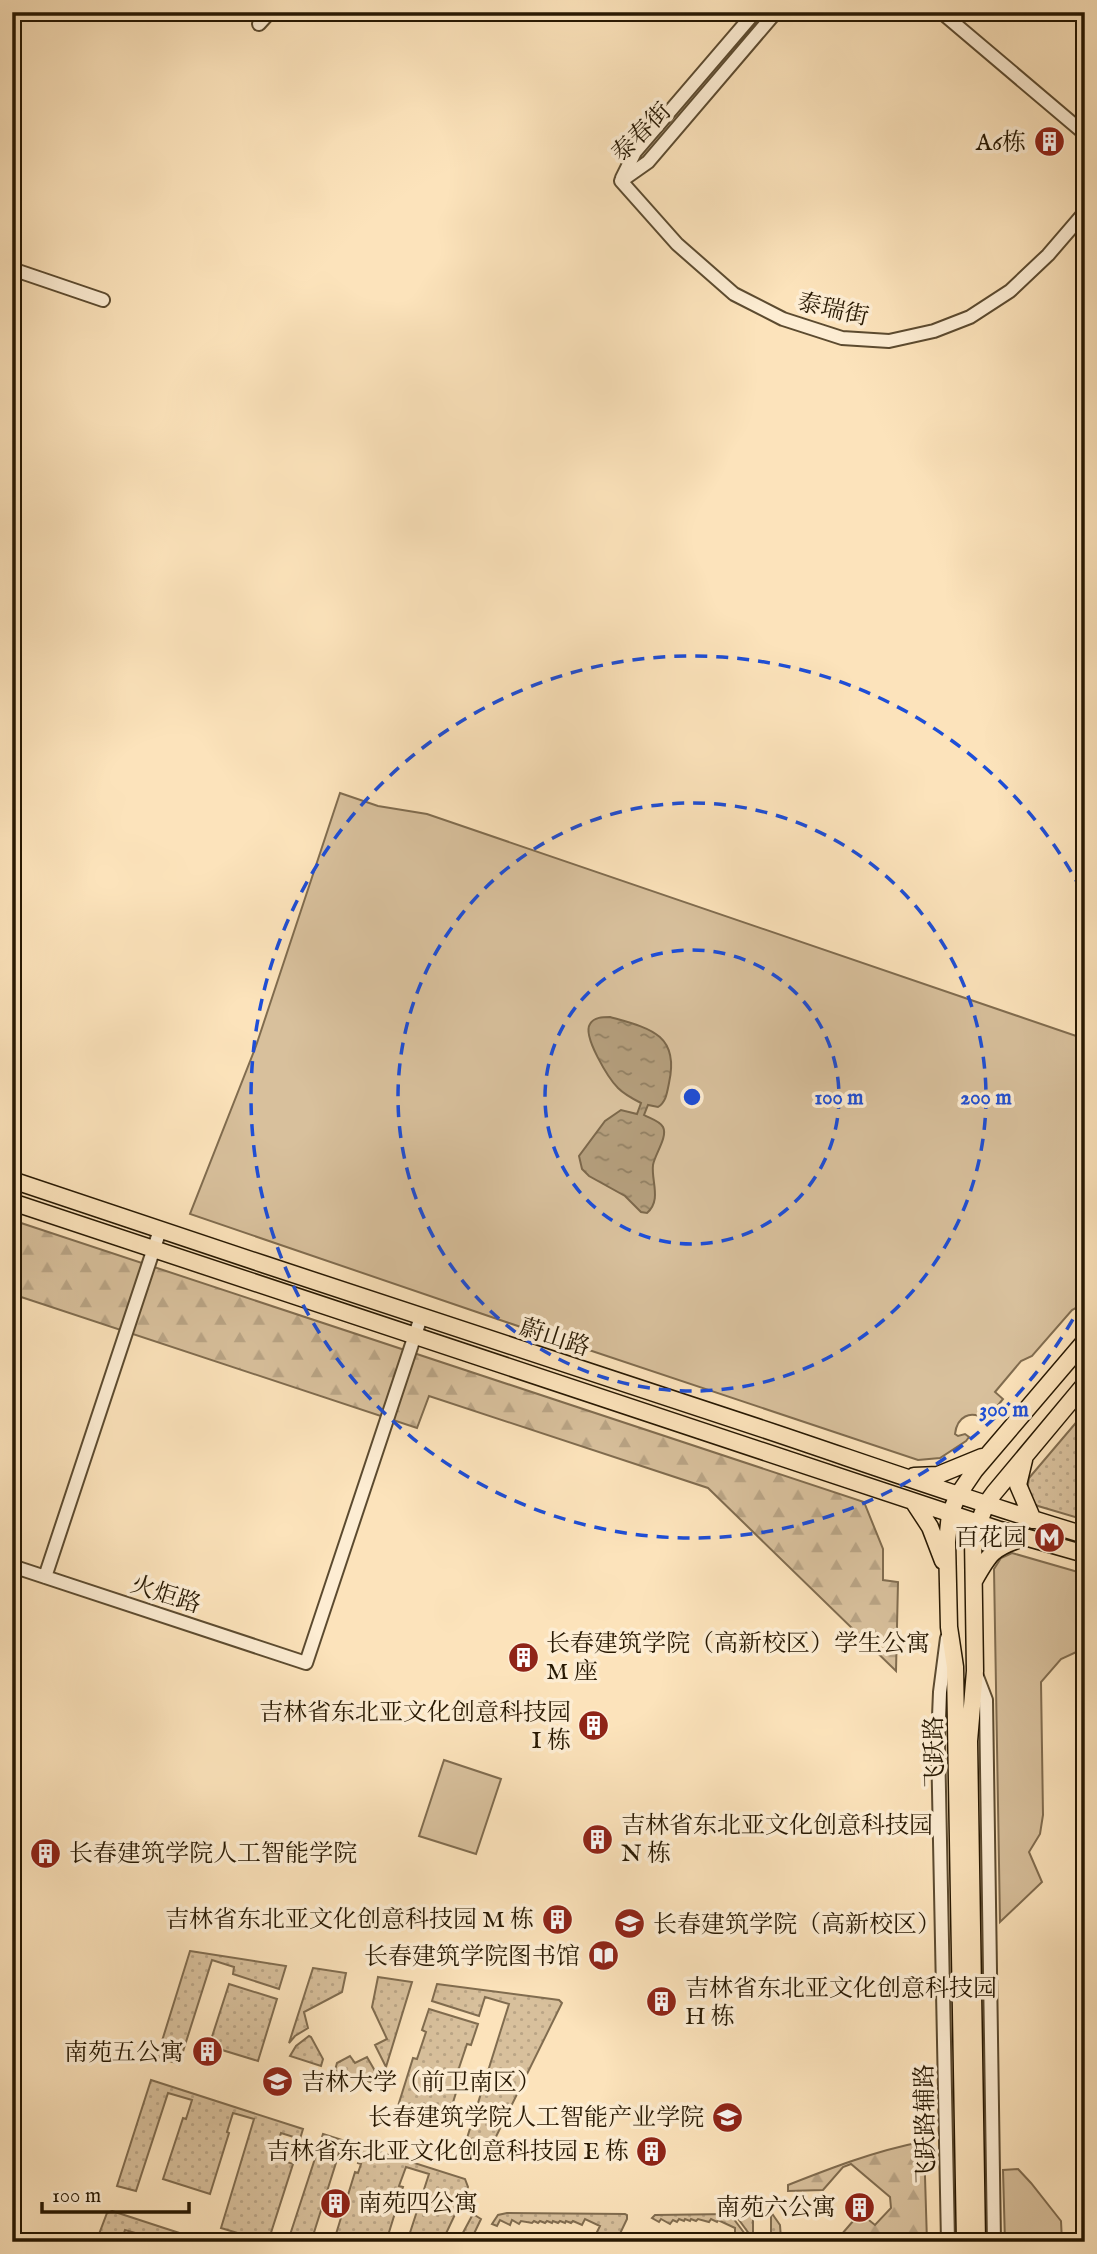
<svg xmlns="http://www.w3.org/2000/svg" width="1097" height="2254" font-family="'IM FELL English','Noto Serif SC',serif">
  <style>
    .grass { fill: url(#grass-dots); stroke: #806c4f; stroke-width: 2 }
    .forest { fill: url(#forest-firs); stroke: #806c4f; stroke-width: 2 }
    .green { fill: #d8c09c; stroke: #806c4f; stroke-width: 2 }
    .water { fill: url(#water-ripples); stroke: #7c684b; stroke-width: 2 }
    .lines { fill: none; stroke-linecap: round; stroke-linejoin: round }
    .minor-casing { stroke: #5c4b30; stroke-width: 16 }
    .major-casing { stroke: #271802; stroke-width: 19 }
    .minor { stroke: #fdedd3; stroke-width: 12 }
    .major { stroke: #fce3bb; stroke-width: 16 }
    .ring { fill: none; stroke: #1d4ed8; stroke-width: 3.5; stroke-dasharray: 12 9 }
    .labels { text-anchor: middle; stroke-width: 7; stroke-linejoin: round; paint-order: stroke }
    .street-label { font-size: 24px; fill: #271802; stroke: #fdedd3 }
    .poi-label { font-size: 24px; fill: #271802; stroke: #fdedd3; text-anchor: end }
    .centre { fill: #1d4ed8; stroke: #fdedd3; stroke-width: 3.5 }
    .ring-label { font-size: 21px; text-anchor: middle; font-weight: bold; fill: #1d4ed8; stroke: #fdedd3; stroke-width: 7; stroke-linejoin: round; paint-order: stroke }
  </style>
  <defs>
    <pattern id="grass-dots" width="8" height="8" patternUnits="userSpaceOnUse" patternTransform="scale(1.75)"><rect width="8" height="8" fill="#d8c09c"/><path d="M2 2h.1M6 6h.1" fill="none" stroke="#b9a485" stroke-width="1.8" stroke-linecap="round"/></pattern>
    <pattern id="forest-firs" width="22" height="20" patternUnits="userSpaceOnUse" patternTransform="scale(1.75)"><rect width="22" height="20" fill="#d8c09c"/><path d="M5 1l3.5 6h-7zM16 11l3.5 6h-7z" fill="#b9a485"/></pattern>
    <pattern id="water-ripples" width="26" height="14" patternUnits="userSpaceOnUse" patternTransform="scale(1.75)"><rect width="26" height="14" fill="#b49e7c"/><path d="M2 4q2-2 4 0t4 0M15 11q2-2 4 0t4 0" fill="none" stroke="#928063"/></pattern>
  </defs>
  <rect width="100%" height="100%" fill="#fce3bb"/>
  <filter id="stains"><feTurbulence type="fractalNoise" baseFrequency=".00286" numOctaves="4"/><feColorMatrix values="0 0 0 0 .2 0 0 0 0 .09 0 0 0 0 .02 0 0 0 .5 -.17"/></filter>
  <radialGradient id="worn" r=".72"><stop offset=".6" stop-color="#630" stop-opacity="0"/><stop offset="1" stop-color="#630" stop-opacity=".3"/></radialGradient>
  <path class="grass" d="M1085 1412V1520L1038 1506 1035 1504 1027 1491 1029 1478Z
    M190 1951 286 1966 279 1989 233 1974 234 1967 212 1960 179 2064 157 2057Z
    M313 1968 346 1973 342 1992 304 2012 308 2028 295 2036 289 2043Z
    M378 1977 412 1982 386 2067 375 2045 387 2039 372 2007Z
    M229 1984 277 1999 258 2061 209 2046Z
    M437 1984 559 2000 562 2003 485 2159 463 2151 509 2004 485 1997 479 2016 432 2001Z
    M429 2009 478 2024 471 2045 467 2044 458 2071 462 2073 447 2122 398 2106 413 2058 417 2059 426 2032 422 2030Z
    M309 2036 311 2037 323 2059 321 2066 290 2056 296 2046Z
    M350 2056 355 2063 367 2057 375 2071 373 2083 335 2070 337 2063Z
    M151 2080 303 2129 300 2139 281 2133 273 2157 293 2164 268 2242 221 2228 254 2119 233 2113 227 2132 229 2133 210 2194 163 2179 183 2118 186 2119 192 2100 168 2093 136 2191 117 2186Z
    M323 2134 465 2179 468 2187 442 2242H407L429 2174 406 2167 399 2186 403 2187 386 2242H360L336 2234 355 2172 358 2173 361 2164 358 2163 361 2153 341 2147 311 2242 288 2241Z
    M753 2210V2235H750L734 2213Z
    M112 2211 207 2242H148L149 2237 125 2230 121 2242H96L107 2213Z
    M771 2212 780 2225 781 2239 771 2238Z
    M507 2213 625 2214 627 2215V2219L616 2242H592L600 2226 585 2219 582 2225 573 2221 571 2223 566 2221 565 2223 560 2221 558 2223 553 2221 552 2223 547 2221 545 2223 540 2221 538 2223 534 2221 532 2223 521 2221 519 2224 512 2220 510 2225 500 2220 497 2226 492 2224 498 2215Z
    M473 2214 481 2219 470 2242H458Z
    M730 2214 751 2242H735V2228L718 2220 717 2222 711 2219 709 2222 698 2219 696 2221 691 2219 690 2221 685 2219 684 2221 679 2219 677 2222 673 2220 670 2224 661 2219 659 2222 652 2218 655 2215Z"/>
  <path class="forest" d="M12 1220 864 1502 883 1549V1580L898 1582 896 1671 708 1488 429 1396 417 1428 12 1294Z
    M921 2142 924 2144 927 2242H835L860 2213 875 2225 891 2208 890 2197 851 2164 843 2167 823 2190 788 2191V2185C831 2168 875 2151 921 2142Z"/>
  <path class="green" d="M340 793 378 806 427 814 1085 1039V1303L1072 1310 1032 1356 1021 1361 995 1392 1003 1399 986 1420C970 1409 957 1417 955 1434L958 1436 965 1434 969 1437 966 1441 940 1458 918 1460 550 1337 190 1214 256 1046Z
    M1012 1553 1085 1574V1648L1061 1659 1041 1682 1043 1815 1040 1834 1029 1852 1042 1882 1000 1922 994 1569 1001 1558Z
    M444 1760 501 1779 476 1854 419 1836Z
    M1018 2169 1031 2183 1061 2221 1062 2242H1005L1003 2170Z"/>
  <path class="water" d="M610 1017C649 1028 680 1034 669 1083 667 1093 666 1102 658 1107L648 1105 644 1115C649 1118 660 1121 663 1127 668 1137 655 1154 653 1165 651 1181 662 1200 647 1213L641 1212 625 1196 589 1176 582 1169 579 1156 605 1121 621 1110 637 1114 641 1103C633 1099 625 1095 618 1088 609 1079 582 1036 590 1024 594 1017 603 1017 610 1017Z"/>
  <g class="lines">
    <defs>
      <path id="minor" d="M941 12 1085 134
        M259 24 270 12
        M622 178 635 152 755 12
        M621 181 677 244 734 294 783 319 842 338 889 341 934 331 970 317 1010 291 1048 255 1085 212
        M621 181 648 162 776 12
        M12 269 103 300
        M12 1566 306 1663 421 1317
        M45 1577 160 1230
        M947 1638 940 1692 938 1741 948 2242
        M976 1674 986 1700 994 2242"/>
      <path id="major" d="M12 1180C265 1265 518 1349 772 1432 876 1467 980 1504 1085 1535
        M12 1202 1000 1530 1085 1554
        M1024 1460 1018 1485 1033 1520
        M914 1476 938 1475 982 1457
        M913 1501 930 1527 943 1561
        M974 1581C989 1554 993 1547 1024 1538
        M965 2242 955 1667 949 1627 947 1542 950 1514 958 1495 975 1470 1085 1341
        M977 2242 969 1741 975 1671 973 1538 986 1504 994 1493 1085 1384"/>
    </defs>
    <use href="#minor" class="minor-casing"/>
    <use href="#major" class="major-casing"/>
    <use href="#minor" class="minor"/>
    <use href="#major" class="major"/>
  </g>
  <g class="ring">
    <circle cx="692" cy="1097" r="147"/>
    <circle cx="692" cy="1097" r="294"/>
    <path d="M1083 1301A441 441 0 1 1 1083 893"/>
  </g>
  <defs>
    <symbol id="building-disc" viewBox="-11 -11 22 22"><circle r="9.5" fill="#8f2418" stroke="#fdedd3"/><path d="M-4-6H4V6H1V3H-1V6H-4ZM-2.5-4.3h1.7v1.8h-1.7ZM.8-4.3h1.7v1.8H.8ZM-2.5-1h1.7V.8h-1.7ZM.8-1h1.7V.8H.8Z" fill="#fff"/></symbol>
    <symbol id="metro-disc" viewBox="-11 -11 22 22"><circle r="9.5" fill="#8f2418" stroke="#fdedd3"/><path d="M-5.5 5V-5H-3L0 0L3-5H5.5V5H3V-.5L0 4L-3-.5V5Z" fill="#fff"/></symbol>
    <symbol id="university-disc" viewBox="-11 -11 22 22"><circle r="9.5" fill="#8f2418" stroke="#fdedd3"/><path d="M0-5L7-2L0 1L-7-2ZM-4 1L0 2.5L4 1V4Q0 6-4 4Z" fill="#fff"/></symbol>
    <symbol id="library-disc" viewBox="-11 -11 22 22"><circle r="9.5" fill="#8f2418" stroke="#fdedd3"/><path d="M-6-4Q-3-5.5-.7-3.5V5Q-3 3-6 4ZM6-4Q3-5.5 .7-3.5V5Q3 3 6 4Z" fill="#fff"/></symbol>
  </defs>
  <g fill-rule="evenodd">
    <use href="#building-disc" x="1032" y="124" width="35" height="35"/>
    <use href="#metro-disc" x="1032" y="1520" width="35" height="35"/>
    <use href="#building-disc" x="506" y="1640" width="35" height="35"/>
    <use href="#building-disc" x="576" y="1708" width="35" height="35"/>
    <use href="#building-disc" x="580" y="1822" width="35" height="35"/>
    <use href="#building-disc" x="28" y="1836" width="35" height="35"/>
    <use href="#building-disc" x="540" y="1902" width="35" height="35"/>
    <use href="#university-disc" x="612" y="1906" width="35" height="35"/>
    <use href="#library-disc" x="586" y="1938" width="35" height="35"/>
    <use href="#building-disc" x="644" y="1984" width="35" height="35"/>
    <use href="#building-disc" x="190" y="2034" width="35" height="35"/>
    <use href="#university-disc" x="260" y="2064" width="35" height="35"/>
    <use href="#university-disc" x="710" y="2100" width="35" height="35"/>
    <use href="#building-disc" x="634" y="2134" width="35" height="35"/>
    <use href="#building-disc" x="318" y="2186" width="35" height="35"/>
    <use href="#building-disc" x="842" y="2190" width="35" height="35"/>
  </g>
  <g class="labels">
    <g class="street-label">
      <text transform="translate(641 132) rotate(-45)" y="8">泰春街</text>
      <text transform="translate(833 309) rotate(13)" y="8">泰瑞街</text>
      <text transform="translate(555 1337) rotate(18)" y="8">蔚山路</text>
      <text transform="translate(166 1594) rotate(18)" y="8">火炬路</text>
      <text transform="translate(934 1752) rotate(-91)" y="8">飞跃路</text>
      <text transform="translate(925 2124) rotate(-91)" y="8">飞跃路辅路</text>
    </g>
    <g class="poi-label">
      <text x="1026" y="150">A6栋</text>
      <text x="1027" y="1545">百花园</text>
      <text x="546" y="1651" text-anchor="start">长春建筑学院（高新校区）学生公寓<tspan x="546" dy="28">M 座</tspan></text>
      <text x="571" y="1720">吉林省东北亚文化创意科技园<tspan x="571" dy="28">I 栋</tspan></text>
      <text x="621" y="1833" text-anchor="start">吉林省东北亚文化创意科技园<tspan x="621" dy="28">N 栋</tspan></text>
      <text x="69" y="1861" text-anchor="start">长春建筑学院人工智能学院</text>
      <text x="534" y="1927">吉林省东北亚文化创意科技园 M 栋</text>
      <text x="653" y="1932" text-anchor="start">长春建筑学院（高新校区）</text>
      <text x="580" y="1964">长春建筑学院图书馆</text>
      <text x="685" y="1996" text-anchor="start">吉林省东北亚文化创意科技园<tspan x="685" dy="28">H 栋</tspan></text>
      <text x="184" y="2060">南苑五公寓</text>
      <text x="301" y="2090" text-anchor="start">吉林大学（前卫南区）</text>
      <text x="704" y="2125">长春建筑学院人工智能产业学院</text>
      <text x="629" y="2159">吉林省东北亚文化创意科技园 E 栋</text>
      <text x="358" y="2211" text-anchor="start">南苑四公寓</text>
      <text x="836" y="2215">南苑六公寓</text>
    </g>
  </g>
  <circle cx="692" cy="1097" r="10" class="centre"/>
  <g class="ring-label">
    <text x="839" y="1104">100 m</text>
    <text x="986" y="1104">200 m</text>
    <text x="1004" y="1416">300 m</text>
  </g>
  <rect width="1097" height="2254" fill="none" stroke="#fce3bb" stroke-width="42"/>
  <rect x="14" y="14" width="1069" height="2226" fill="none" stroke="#271802" stroke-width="3.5"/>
  <rect x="21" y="21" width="1055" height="2212" fill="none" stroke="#271802" stroke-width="2"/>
  <path d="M42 2202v10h147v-10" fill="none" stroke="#271802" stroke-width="3.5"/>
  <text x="52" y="2202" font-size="21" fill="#271802" stroke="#fdedd3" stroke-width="5" paint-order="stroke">100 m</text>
  <rect width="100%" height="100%" filter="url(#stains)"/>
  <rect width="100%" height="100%" fill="url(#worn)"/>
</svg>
